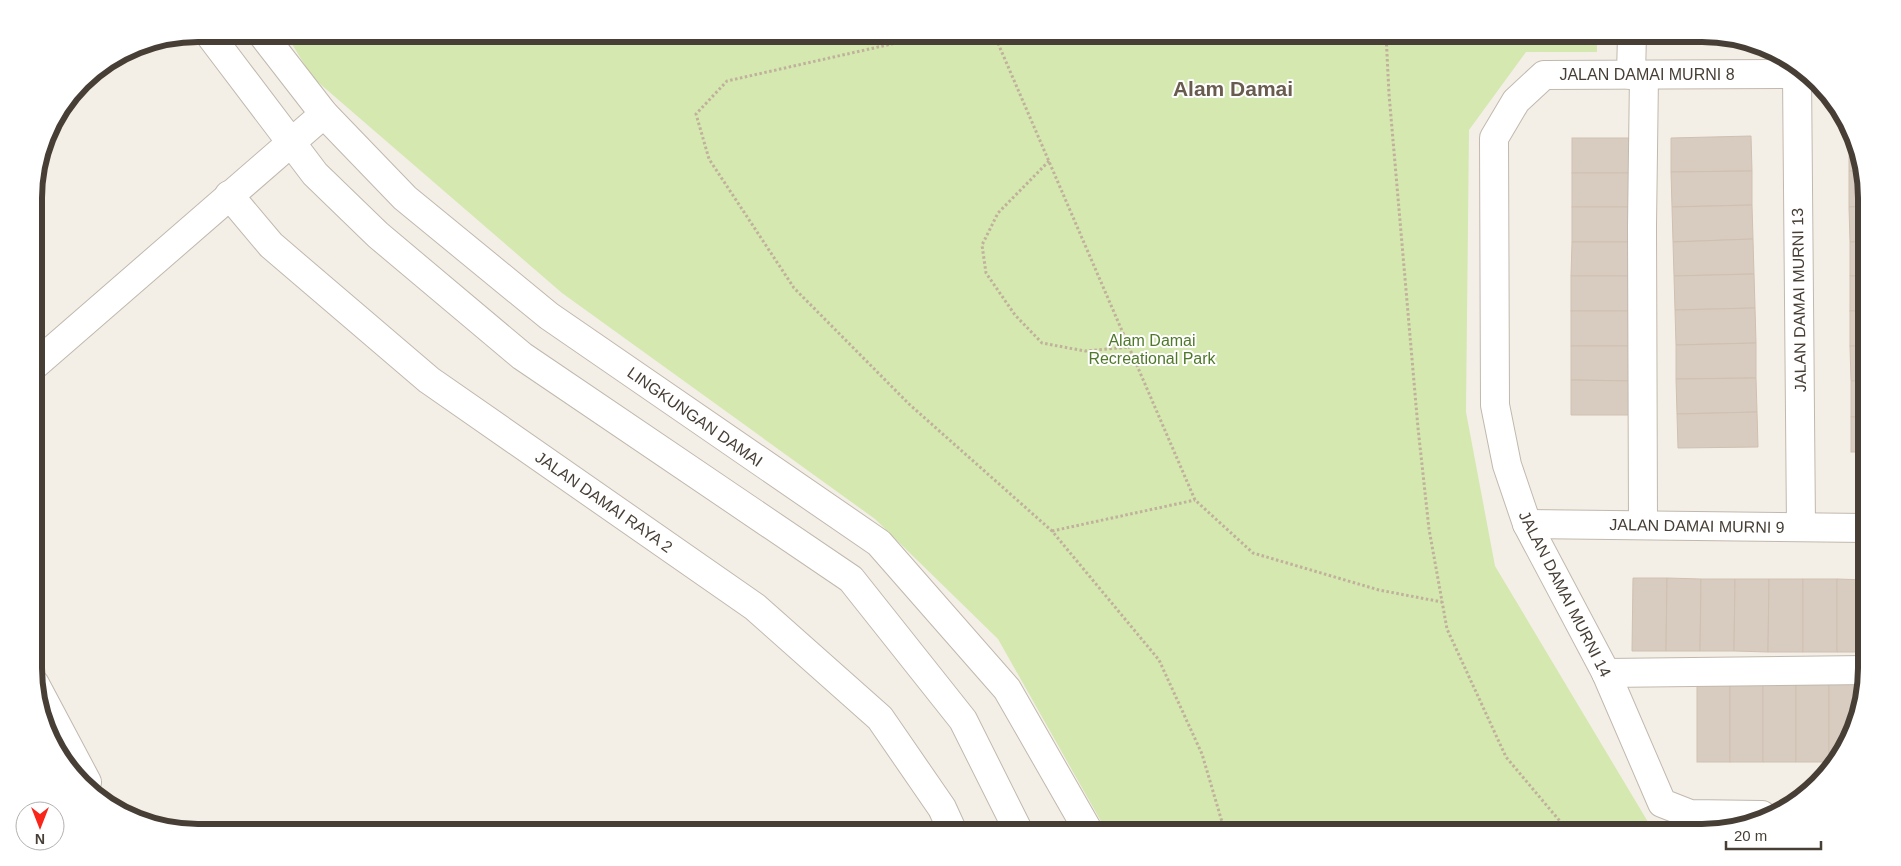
<svg xmlns="http://www.w3.org/2000/svg" width="1901" height="866" font-family="Helvetica,sans-serif">
<style>
.green{fill:#d4e8b0}
.building{fill:#d8ccc0;stroke:#d0c0b0}
.lines{fill:none;stroke-linecap:round;stroke-linejoin:round}
.minor-casing{stroke:#c2b8ad;stroke-width:30}
.path{stroke:#c1b09b;stroke-width:3;stroke-dasharray:2.5 2.5;stroke-linecap:butt}
.minor{stroke:#fff;stroke-width:28}
.labels{text-anchor:middle;dominant-baseline:central;stroke-width:4;stroke-linejoin:round;paint-order:stroke}
.street-label{font-size:16px;fill:#473f36;stroke:#fff}
.park-label{font-size:16px;fill:#4f7829;stroke:#fff}
.district-label{font-size:21px;font-weight:bold;fill:#695b4d;stroke:#fff}
.rim{fill:none;stroke:#473f36;stroke-width:6}
</style>
<rect width="100%" height="100%" fill="#f3efe7"/>
<path class="green" d="M286 34H1597V52H1526L1469 130 1466 412 1495 566 1654 832H1107L998 639 875 519 562 293 312 77Z"/>
<g class="building">
<path d="M1751 136 1752 171 1671 172V138Z"/>
<path d="M1849 136 1863 171H1849Z"/>
<rect x="1572" y="138" width="64" height="35"/>
<path d="M1752 171V205L1672 207 1671 172Z"/>
<path d="M1849 171H1863L1866 177V206L1849 207Z"/>
<rect x="1572" y="173" width="64" height="34"/>
<path d="M1752 205 1753 239 1673 242 1672 207Z"/>
<path d="M1866 206V241L1850 242 1849 207Z"/>
<rect x="1572" y="207" width="64" height="35"/>
<path d="M1753 239 1754 274 1674 276 1673 242Z"/>
<path d="M1866 241V276H1850V242Z"/>
<path d="M1572 242H1636V276H1571Z"/>
<path d="M1754 274 1755 308 1675 310 1674 276Z"/>
<rect x="1571" y="276" width="65" height="35"/>
<rect x="1850" y="276" width="16" height="35"/>
<path d="M1755 308 1756 343 1676 345 1675 310Z"/>
<rect x="1571" y="311" width="65" height="35"/>
<rect x="1850" y="311" width="16" height="35"/>
<path d="M1756 343V378L1676 379V345Z"/>
<path d="M1571 346H1636V381L1571 380Z"/>
<path d="M1850 346H1866V381H1851Z"/>
<path d="M1756 378 1757 412 1677 414 1676 379Z"/>
<path d="M1571 380 1636 381V415H1571Z"/>
<path d="M1851 381H1866L1867 417H1851Z"/>
<path d="M1757 412 1758 447 1678 448 1677 414Z"/>
<rect x="1851" y="417" width="16" height="35"/>
<path d="M1633 578H1667L1666 651H1632Z"/>
<path d="M1667 578 1701 579 1700 651H1666Z"/>
<path d="M1701 579H1735L1734 651H1700Z"/>
<path d="M1735 579H1769L1768 652 1734 651Z"/>
<path d="M1769 579H1803V652H1768Z"/>
<rect x="1803" y="579" width="34" height="73"/>
<path d="M1837 579 1867 580V652H1837Z"/>
<rect x="1697" y="681" width="33" height="81"/>
<rect x="1730" y="681" width="33" height="81"/>
<path d="M1763 681 1796 682V762H1763Z"/>
<rect x="1796" y="682" width="33" height="80"/>
<path d="M1829 682H1863L1855 731 1835 762H1829Z"/>
</g>
<g class="lines">
<g class="minor-casing">
<g id="minor">
<path d="M209 34 315 174 378 235 522 356 851 579 963 720 1019 832"/>
<path d="M262 34 324 114 405 198 549 316 879 543 1007 689 1089 832"/>
<path d="M1797 74 1801 527"/>
<path d="M1631 75 1632 34"/>
<path d="M229 195 271 245 429 380 755 607 880 718 942 808 953 832"/>
<path d="M35 365 324 114"/>
<path d="M1527 524 1867 528"/>
<path d="M1643 525 1642 226 1644 75"/>
<path d="M1606 673 1867 670"/>
<path d="M35 684 87 782"/>
<path d="M1762 815 1690 814 1662 803 1606 673 1527 524 1507 465 1495 405 1494 138 1516 101 1544 75 1802 74"/>
</g>
</g>
<g class="path">
<path d="M922 34 896 43 727 81 696 114 709 159 794 288 909 404 1052 531 1159 660 1202 754 1225 832"/>
<path d="M994 34 1195 500 1253 553 1379 590 1442 602"/>
<path d="M1386 34 1389 94 1418 428 1429 529 1447 629 1506 757 1569 832"/>
<path d="M1049 161 998 213 982 245 986 273 1015 315 1042 343 1085 351 1129 347"/>
<path d="M1052 531 1195 500"/>
</g>
<use href="#minor" class="minor"/>
</g>
<g class="labels">
<g class="street-label">
<text x="1647" y="74">JALAN DAMAI MURNI 8</text>
<text transform="translate(1799 300) rotate(-91)">JALAN DAMAI MURNI 13</text>
<text transform="translate(695 417) rotate(35)">LINGKUNGAN DAMAI</text>
<text transform="translate(604 502) rotate(35)">JALAN DAMAI RAYA 2</text>
<text transform="translate(1697 526) rotate(1)">JALAN DAMAI MURNI 9</text>
<text transform="translate(1565 594) rotate(63)">JALAN DAMAI MURNI 14</text>
</g>
<g class="park-label">
<text x="1152" y="340">Alam Damai<tspan x="1152" dy="18">Recreational Park</tspan></text>
</g>
<g class="district-label">
<text x="1233" y="88">Alam Damai</text>
</g>
</g>
<path d="M0 0H1901V866H0ZM198 42H1702A156 156 0 0 1 1858 198V668A156 156 0 0 1 1702 824H198A156 156 0 0 1 42 668V198A156 156 0 0 1 198 42Z" fill="#fff" fill-rule="evenodd"/>
<path class="rim" d="M198 42H1702A156 156 0 0 1 1858 198V668A156 156 0 0 1 1702 824H198A156 156 0 0 1 42 668V198A156 156 0 0 1 198 42Z"/>
<g transform="translate(40 826) rotate(180)"><circle r="24" fill="#ffffff" stroke="#b5b2af"/>
<path d="M0-4L9 19L0 12L-9 19Z" fill="#f92519"/>
<text y="-8" font-size="14" font-weight="bold" text-anchor="middle" fill="#473f36">N</text>
</g>
<path d="M1726 841v8h95v-8" fill="none" stroke="#473f36" stroke-width="2.5"/>
<text x="1734" y="841" font-size="15" fill="#473f36" stroke="#ffffff" stroke-width="4" paint-order="stroke">20 m</text>
</svg>
